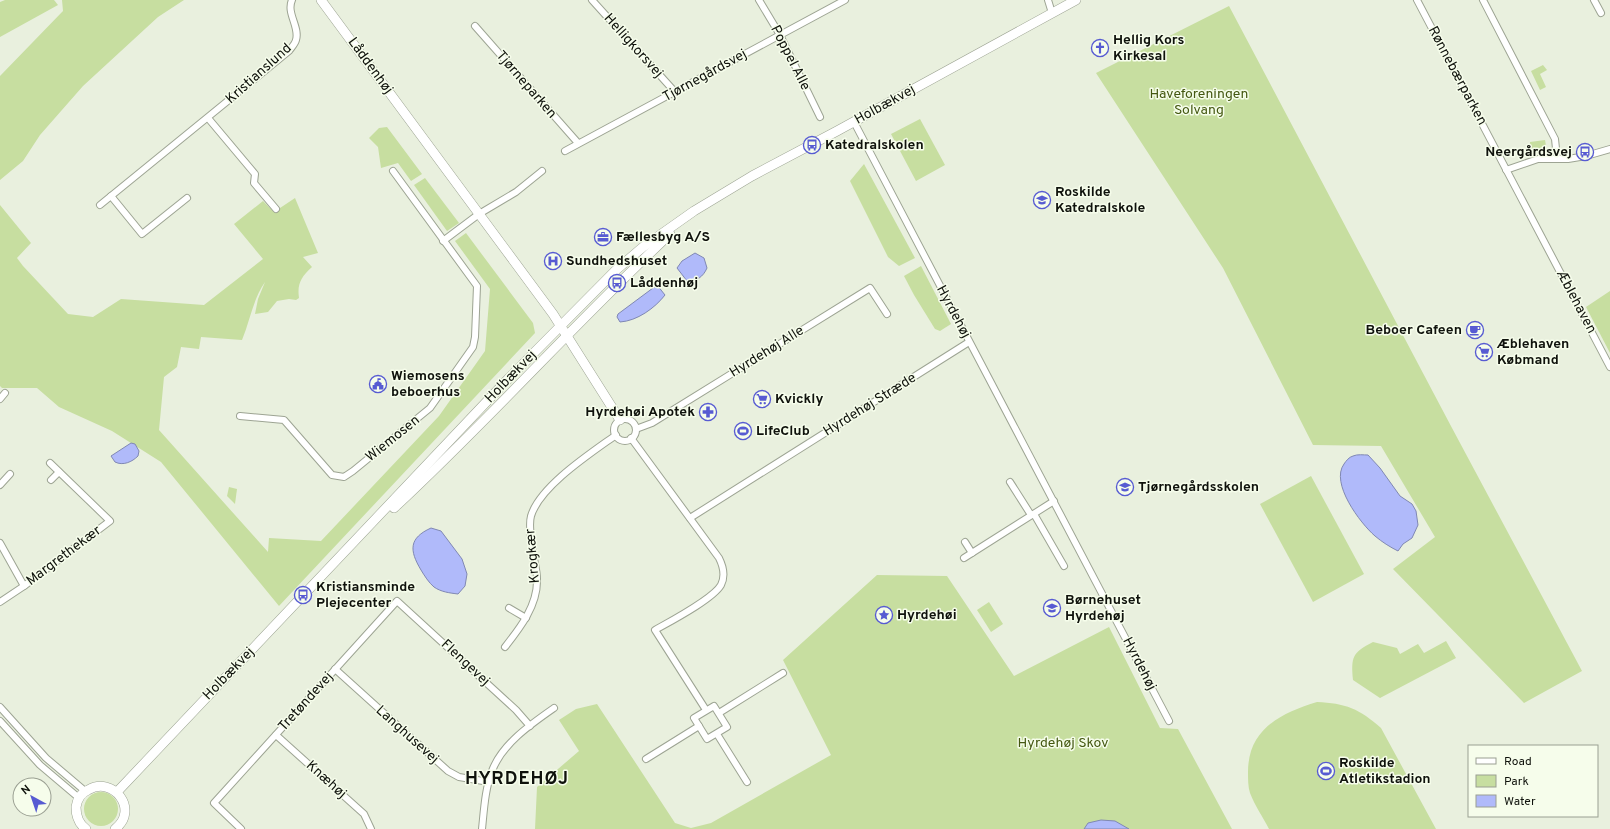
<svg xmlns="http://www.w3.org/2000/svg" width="1610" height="829" font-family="Overpass,sans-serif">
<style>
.green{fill:#c7dea0}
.water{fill:#b0bafa;stroke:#8088b3}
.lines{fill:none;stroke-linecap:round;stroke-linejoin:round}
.street-casing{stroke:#9da493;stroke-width:8}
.secondary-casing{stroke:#9da493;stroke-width:10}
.street{stroke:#fff;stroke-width:6}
.secondary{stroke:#fff;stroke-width:9}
.labels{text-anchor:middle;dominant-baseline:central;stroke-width:3;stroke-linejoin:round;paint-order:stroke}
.poi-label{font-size:14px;font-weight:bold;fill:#0f120c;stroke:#f6fdeb;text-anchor:start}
.street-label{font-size:14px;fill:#0f120c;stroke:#f6fdeb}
.park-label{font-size:14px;fill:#445811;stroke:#f6fdeb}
.district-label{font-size:18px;font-weight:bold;letter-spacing:1px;fill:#0f120c;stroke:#f6fdeb}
</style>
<rect width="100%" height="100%" fill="#e9f0de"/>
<g class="green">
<path d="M5 0H54L58 5 0 37V2Z"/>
<path d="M62 0H184L158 17 83 86 40 135 23 161 0 180V76L63 11Z"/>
<path d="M1229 6 1452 428 1582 671 1524 703 1393 569 1435 537 1381 446 1313 445 1223 268 1096 73Z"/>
<path d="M1543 65 1547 70 1540 74 1546 87 1540 90 1531 71Z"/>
<path d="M920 119 945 165 916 181 891 134Z"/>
<path d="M387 127 422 174 411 181 398 163 381 168 378 147 369 138 379 128Z"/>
<path d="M1545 140 1547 152 1531 153 1530 142Z"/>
<path d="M864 164 915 258 899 266 888 257 850 181Z"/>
<path d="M425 178 459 223 447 231 414 185Z"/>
<path d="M295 198 318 253 303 257 312 267C301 277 297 284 299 298L296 300 289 299 277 301 268 312 255 314 258 299 265 282C253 299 250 321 242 340L201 337 199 349 181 347 177 367 164 377 159 430 268 552 269 538 321 541 439 416 485 351 490 289 455 241 466 233 533 323 535 333 279 606 161 462 112 431 59 407 37 388H2L0 386V205L31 243 17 258 23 266 68 314 93 317 121 299 204 305 263 259 234 224 263 201 274 212Z"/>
<path d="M921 266 951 324 940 331 935 329 914 295 904 276Z"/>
<path d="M1610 291V353L1586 307Z"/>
<path d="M1311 476 1364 574 1313 602 1260 504Z"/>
<path d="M229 487 237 489 235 504 227 496Z"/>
<path d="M877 575 947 576 1014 676 1109 627 1160 728 1178 729 1232 829H535L537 787 579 751 559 720 576 709 597 704 675 823 691 828 711 823 831 755 783 660Z"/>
<path d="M989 602 1003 624 991 632 977 610Z"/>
<path d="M1446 641 1456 658 1380 698 1353 680C1351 657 1352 653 1373 642L1397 648 1400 654 1418 644 1424 653Z"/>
<path d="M1317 702C1345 703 1360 709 1381 728L1436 829H1269C1263 817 1255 806 1250 793 1248 787 1248 779 1248 772 1248 729 1281 713 1317 702Z"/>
<circle cx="101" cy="809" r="17"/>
</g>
<g class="water">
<path d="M695 253 704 258 707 268C703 277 697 281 687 281L677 268 682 261Z"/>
<path d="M657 285 665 295C655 308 637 321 620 322L617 317 618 314Z"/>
<path d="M131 443 135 444 139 451 138 456C132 462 123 466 115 462L111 456Z"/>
<path d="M1368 455 1380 468 1400 496 1412 504 1416 511 1418 525 1412 538 1403 544 1398 551C1390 547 1382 542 1375 536 1360 523 1330 483 1344 464 1346 461 1349 457 1353 456 1357 454 1364 455 1368 455Z"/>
<path d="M431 528 441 531 462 559 467 574 465 586 458 594C450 593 441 592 434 587 429 583 424 575 421 570 409 550 409 538 431 528Z"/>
<path d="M1101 820 1115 821 1129 829H1084L1088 823Z"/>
</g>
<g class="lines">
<g class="street-casing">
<g id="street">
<path d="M592 0 675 92"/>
<path d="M759 0 780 35 820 117"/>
<path d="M1048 0 1052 13"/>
<path d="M1417 0 1610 367"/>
<path d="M1483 0 1555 139 1557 158"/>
<path d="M1594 0 1601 13"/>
<path d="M475 26 578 143"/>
<path d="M208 118 255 174 254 183 276 209"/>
<path d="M854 122 1169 721"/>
<path d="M565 151 845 0"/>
<path d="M1506 170 1538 159H1568L1586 156 1610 149"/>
<path d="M111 196 142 234 187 198"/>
<path d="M100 205 289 51C291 48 295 44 296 40 300 27 286 13 292 0"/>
<path d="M443 241 479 214 516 192 542 171"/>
<path d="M0 399 5 393"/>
<path d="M240 416 284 420 332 475 344 477 353 471 430 408 473 347 475 337 477 286 393 171"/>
<circle cx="625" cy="430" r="11"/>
<path d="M636 429 652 423 870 288 887 314"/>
<path d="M631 438 719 558C723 566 726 575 721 585 713 599 671 621 655 630L706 710"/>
<path d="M51 480 59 472"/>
<path d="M1010 482 1031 515"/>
<path d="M0 485 10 474"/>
<path d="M1034 514 1064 566"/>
<path d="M690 518 969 342"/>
<path d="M965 542 972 553"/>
<path d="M0 543 24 586"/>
<path d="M964 558 1054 501"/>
<path d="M0 602 24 586 110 521 50 463"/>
<path d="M509 608 526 618"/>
<path d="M505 647C520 628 538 605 537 579 537 570 534 561 533 552 532 541 528 527 531 516 540 486 591 453 616 435"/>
<path d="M335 669 448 771 459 777 489 782"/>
<path d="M714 706 727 727 707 739 694 718Z"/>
<path d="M0 707 46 758 85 791"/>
<path d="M719 713 783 673"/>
<path d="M0 721 40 765 79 798"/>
<path d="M717 734 747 782"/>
<path d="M276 735 364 814 371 829"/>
<path d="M646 759 699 726"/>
<path d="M241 829 214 803 397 601 516 710 530 726"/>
<path d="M482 829C484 810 485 789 492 771 502 744 531 724 554 708"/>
</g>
</g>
<g class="secondary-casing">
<g id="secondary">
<path d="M321 0 553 314 620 420"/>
<path d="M394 508C489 420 575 323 670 234"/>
<path d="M117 792 508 379 616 270 643 247 694 211 752 176 837 131 1076 0"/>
<path d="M86 829C79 824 76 816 76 807 77 800 81 793 88 790 113 775 140 810 115 829"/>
</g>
</g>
<use href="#street" class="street"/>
<use href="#secondary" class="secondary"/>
</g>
<defs>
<g id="church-ring" transform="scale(0.9)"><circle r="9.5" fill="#f6fdeb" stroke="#575bd2" stroke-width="1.5"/><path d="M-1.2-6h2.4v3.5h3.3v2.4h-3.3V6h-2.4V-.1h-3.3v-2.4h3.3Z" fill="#575bd2"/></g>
<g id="bus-ring" transform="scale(0.9)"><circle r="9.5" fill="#f6fdeb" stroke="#575bd2" stroke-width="1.5"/><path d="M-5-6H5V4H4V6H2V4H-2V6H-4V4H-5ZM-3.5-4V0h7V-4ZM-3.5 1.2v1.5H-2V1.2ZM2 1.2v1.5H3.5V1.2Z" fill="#575bd2"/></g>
<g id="university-ring" transform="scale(0.9)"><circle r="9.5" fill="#f6fdeb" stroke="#575bd2" stroke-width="1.5"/><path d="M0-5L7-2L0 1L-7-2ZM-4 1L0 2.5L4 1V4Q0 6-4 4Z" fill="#575bd2"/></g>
<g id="office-ring" transform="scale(0.9)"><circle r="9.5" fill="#f6fdeb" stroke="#575bd2" stroke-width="1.5"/><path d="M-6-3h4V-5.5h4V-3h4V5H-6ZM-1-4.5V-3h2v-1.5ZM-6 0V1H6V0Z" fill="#575bd2"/></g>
<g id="hospital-ring" transform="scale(0.9)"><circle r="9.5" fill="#f6fdeb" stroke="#575bd2" stroke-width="1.5"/><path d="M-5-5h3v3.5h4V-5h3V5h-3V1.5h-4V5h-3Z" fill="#575bd2"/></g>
<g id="cafe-ring" transform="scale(0.9)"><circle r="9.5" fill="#f6fdeb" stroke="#575bd2" stroke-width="1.5"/><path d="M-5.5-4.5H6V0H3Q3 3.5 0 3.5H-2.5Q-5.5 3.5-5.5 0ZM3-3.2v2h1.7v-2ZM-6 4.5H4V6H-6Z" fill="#575bd2"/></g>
<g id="supermarket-ring" transform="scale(0.9)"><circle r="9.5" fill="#f6fdeb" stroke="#575bd2" stroke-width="1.5"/><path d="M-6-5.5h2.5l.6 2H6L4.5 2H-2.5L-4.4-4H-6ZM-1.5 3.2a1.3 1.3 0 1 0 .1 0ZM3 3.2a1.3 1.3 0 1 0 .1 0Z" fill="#575bd2"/></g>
<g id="civic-ring" transform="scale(0.9)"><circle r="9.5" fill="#f6fdeb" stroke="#575bd2" stroke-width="1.5"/><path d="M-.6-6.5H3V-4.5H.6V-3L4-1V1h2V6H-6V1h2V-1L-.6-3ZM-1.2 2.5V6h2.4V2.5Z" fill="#575bd2"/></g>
<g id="pharmacy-ring" transform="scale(0.9)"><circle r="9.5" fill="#f6fdeb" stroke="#575bd2" stroke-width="1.5"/><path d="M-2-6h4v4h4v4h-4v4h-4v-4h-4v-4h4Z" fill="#575bd2"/></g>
<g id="stadium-ring" transform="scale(0.9)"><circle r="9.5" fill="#f6fdeb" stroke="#575bd2" stroke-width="1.5"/><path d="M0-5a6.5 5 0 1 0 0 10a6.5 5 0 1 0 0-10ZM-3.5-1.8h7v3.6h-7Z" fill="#575bd2"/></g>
<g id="school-ring" transform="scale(0.9)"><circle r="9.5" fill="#f6fdeb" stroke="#575bd2" stroke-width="1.5"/><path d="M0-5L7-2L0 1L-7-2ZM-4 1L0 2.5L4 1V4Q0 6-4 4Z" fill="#575bd2"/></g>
<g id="sight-ring" transform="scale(0.9)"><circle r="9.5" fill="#f6fdeb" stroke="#575bd2" stroke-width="1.5"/><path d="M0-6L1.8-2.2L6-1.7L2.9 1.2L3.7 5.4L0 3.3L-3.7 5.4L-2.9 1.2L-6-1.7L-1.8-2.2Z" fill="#575bd2"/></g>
</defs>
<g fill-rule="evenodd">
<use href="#church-ring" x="1100" y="48"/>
<use href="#bus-ring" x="812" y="145"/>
<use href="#bus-ring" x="1585" y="152"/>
<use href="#university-ring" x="1042" y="200"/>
<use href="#office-ring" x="603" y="237"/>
<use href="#hospital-ring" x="553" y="261"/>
<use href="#bus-ring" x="617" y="283"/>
<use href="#cafe-ring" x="1475" y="330"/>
<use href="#supermarket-ring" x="1484" y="352"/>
<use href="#civic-ring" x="378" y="384"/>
<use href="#supermarket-ring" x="762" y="399"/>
<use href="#pharmacy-ring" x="708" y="412"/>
<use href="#stadium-ring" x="743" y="431"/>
<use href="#school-ring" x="1125" y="487"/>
<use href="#bus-ring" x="303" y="595"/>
<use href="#school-ring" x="1052" y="608"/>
<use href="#sight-ring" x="884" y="615"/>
<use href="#stadium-ring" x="1326" y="771"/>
</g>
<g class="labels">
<g class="poi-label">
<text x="1113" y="40">Hellig Kors<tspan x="1113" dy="16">Kirkesal</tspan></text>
<text x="825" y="145">Katedralskolen</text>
<text x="1572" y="152" text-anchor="end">Neergårdsvej</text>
<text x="1055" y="192">Roskilde<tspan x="1055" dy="16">Katedralskole</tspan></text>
<text x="616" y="237">Fællesbyg A/S</text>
<text x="566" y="261">Sundhedshuset</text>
<text x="630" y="283">Låddenhøj</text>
<text x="1462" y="330" text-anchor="end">Beboer Cafeen</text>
<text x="1497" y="344">Æblehaven<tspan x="1497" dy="16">Købmand</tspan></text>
<text x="391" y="376">Wiemosens<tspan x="391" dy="16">beboerhus</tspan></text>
<text x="775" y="399">Kvickly</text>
<text x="695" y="412" text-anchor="end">Hyrdehøi Apotek</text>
<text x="756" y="431">LifeClub</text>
<text x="1138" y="487">Tjørnegårdsskolen</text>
<text x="316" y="587">Kristiansminde<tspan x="316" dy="16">Plejecenter</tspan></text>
<text x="1065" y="600">Børnehuset<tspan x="1065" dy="16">Hyrdehøj</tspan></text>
<text x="897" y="615">Hyrdehøi</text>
<text x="1339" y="763">Roskilde<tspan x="1339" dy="16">Atletikstadion</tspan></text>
</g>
<g class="street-label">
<text transform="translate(633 46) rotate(48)">Helligkorsvej</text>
<text transform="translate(790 58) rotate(63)">Poppel Alle</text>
<text transform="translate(370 66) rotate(54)">Låddenhøj</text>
<text transform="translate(259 74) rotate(-42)">Kristianslund</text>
<text transform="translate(705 76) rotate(-29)">Tjørnegårdsvej</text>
<text transform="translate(1457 76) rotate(62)">Rønnebærparken</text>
<text transform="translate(526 85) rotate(49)">Tjørneparken</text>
<text transform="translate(885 105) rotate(-29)">Holbækvej</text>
<text transform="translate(1576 302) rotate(62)">Æblehaven</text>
<text transform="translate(953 312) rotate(62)">Hyrdehøj</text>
<text transform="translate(767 352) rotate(-32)">Hyrdehøj Alle</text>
<text transform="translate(511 377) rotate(-46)">Holbækvej</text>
<text transform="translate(870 405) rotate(-32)">Hyrdehøj Stræde</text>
<text transform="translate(393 439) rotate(-39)">Wiemosen</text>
<text transform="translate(64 556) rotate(-37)">Margrethekær</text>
<text transform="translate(533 556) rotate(-95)">Krogkær</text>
<text transform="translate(465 663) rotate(43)">Flengevej</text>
<text transform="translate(1139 664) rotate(63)">Hyrdehøj</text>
<text transform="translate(229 674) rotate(-46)">Holbækvej</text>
<text transform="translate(306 702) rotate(-48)">Tretøndevej</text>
<text transform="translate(407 735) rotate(42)">Langhusevej</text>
<text transform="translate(326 780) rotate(42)">Knæhøj</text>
</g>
<g class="park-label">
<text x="1199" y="94">Haveforeningen<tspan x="1199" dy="16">Solvang</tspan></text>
<text x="1063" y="743">Hyrdehøj Skov</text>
</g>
<g class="district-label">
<text x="517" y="779">HYRDEHØJ</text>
</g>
</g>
<rect x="1468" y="745" width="130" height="72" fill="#f6fdeb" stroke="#9a9f92"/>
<rect x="1476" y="758" width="20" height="6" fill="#ffffff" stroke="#9a9f92"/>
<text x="1504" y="765" font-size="12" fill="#0f120c">Road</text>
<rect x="1476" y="775" width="20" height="12" fill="#c7dea0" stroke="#9a9f92"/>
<text x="1504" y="785" font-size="12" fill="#0f120c">Park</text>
<rect x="1476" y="795" width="20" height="12" fill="#b0bafa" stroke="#9a9f92"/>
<text x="1504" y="805" font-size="12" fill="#0f120c">Water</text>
<g transform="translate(32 797) rotate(320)"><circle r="19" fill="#f6fdeb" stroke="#9a9f92"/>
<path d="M0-3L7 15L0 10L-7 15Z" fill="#575bd2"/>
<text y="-6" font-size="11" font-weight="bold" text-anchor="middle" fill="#0f120c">N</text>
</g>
</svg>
